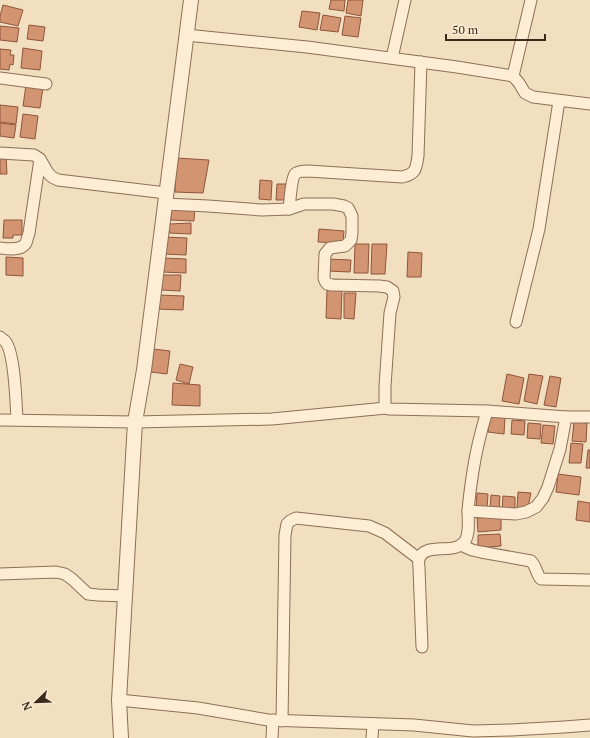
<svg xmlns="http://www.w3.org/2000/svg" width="590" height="738" font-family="'PT Serif',serif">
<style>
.building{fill:#d39472;stroke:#8e553a}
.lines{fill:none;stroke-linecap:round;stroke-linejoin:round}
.minor-casing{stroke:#8d6f56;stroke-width:13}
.tertiary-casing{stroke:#8d6f56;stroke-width:16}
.minor{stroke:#fcedd4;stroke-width:11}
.tertiary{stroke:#fcedd4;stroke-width:14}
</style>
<rect width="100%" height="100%" fill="#f2dfc0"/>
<g class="building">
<path d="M331 0H345L344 11 329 9Z"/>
<path d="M348 0H363L361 16 346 13Z"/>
<path d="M3 5 23 10 18 26 0 22V16Z"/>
<path d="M302 11 320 13 317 30 299 27Z"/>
<path d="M323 15 341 18 338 32 320 30Z"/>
<path d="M345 16 361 18 358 37 342 35Z"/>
<path d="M29 25 45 27 43 41 27 39Z"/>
<path d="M0 26 19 28 17 42 0 40Z"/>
<path d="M23 48 42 51 40 70 21 68Z"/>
<path d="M0 49 11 50 10 55H14L13 65 10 64 9 70 0 69Z"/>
<path d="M26 85 43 87 40 108 23 106Z"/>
<path d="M0 105 18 107 16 124 0 122Z"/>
<path d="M23 114 38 116 35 139 20 137Z"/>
<path d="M0 123 16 125 14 138 0 136Z"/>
<path d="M0 157H6L7 174H0Z"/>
<path d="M176 158 209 160 203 193 175 192Z"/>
<path d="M260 180 272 181 271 200 259 199Z"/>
<path d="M277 184H289L288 200H276Z"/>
<path d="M171 206 195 207 194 221 171 220Z"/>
<path d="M4 220H22V235H13V238H3Z"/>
<path d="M191 223V234L169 233V224Z"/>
<path d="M319 229 344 231 343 243 318 242Z"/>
<path d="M164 237 187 238 186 255 164 254Z"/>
<path d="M355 244H369L368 273H354Z"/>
<path d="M372 244H387L385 274H371Z"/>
<path d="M408 252 422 253 421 277H407Z"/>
<path d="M6 257 23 258V276L6 275Z"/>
<path d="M163 258 186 259V273L162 272Z"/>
<path d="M328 259 351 260 350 272 327 271Z"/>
<path d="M162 275H181L180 291 161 290Z"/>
<path d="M327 290H342L341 319 326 318Z"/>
<path d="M344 293H356L354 319 344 318Z"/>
<path d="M157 295 184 296 183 310 157 309Z"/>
<path d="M153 349 170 351 167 374 151 372Z"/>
<path d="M180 364 193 367 189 384 176 380Z"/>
<path d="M507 374 524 378 519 404 502 401Z"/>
<path d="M529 374 543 376 537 404 524 401Z"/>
<path d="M550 376 561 378 556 407 544 405Z"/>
<path d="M173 383 200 385V406L172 405Z"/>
<path d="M489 415 505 417 504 434 488 432Z"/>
<path d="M512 420 525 421 524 435 511 434Z"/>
<path d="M574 422 587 423 586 442 572 441Z"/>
<path d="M528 423 541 424 540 439 527 438Z"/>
<path d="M543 425 555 426 553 444 541 443Z"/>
<path d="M571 443 583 444 581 463H569Z"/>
<path d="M588 450H590V468H586Z"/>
<path d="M558 474 581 477 579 495 556 492Z"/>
<path d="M518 492 531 493 528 507 517 508Z"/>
<path d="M477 493 488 494 487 509 476 508Z"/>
<path d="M491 495 500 496 499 510H490Z"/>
<path d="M503 496 515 497V511L502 510Z"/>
<path d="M578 501 590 503V522L576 520Z"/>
<path d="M501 516V530L478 532 477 518Z"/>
<path d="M500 534 501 546 478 548V535Z"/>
</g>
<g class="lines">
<g class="minor-casing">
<g id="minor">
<path d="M186 35 307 47 457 67 513 76 519 83 525 93 533 97 590 104"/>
<path d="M392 58 405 0"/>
<path d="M513 76 531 0"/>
<path d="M0 78 46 84"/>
<path d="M0 153 34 155 40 159 48 173 52 177 58 180 166 193"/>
<path d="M165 204 208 206 262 210 289 209 304 204H333L344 206 348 208 352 216V233L351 240 345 246 330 248 325 254 324 278 325 281 327 284 332 285 379 286 387 287 393 291 394 297 390 313 385 386V404L386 408 389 409 487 411 566 417H590"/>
<path d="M289 209C290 202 291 179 295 174 298 171 304 171 308 171L402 177C416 174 416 169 418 156L421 62"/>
<path d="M0 248C8 249 21 251 26 243 27 240 28 236 29 233L40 159"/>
<path d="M516 322 539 229 559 101"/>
<path d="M0 337C2 339 4 340 5 341 15 352 16 404 17 420"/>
<path d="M0 420 135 422 272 419 386 408"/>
<path d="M468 511 516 514 526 512 536 507 543 498 548 487 560 449 566 417"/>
<path d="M461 545 472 550 481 552 531 561C537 567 536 574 541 579L590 580"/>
<path d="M0 574 56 572 65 574 72 579 88 594 98 595 125 596"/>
<path d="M422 647 419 568C419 565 418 562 419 559 425 541 455 556 465 541 470 533 468 520 468 511 469 497 471 484 473 471 476 451 481 431 487 411"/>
<path d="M119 700 198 708 268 720 414 725 473 731 511 730 564 727 590 725"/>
<path d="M282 721 285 535 287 524 290 521 296 518 369 526 385 533 419 559"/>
<path d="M272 738 273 720"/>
<path d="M372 738 373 724"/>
</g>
</g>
<g class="tertiary-casing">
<path id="tertiary" d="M121 738 119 700 135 422 144 370 191 0"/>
</g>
<use href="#minor" class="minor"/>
<use href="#tertiary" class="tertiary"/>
</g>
<g transform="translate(36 702) rotate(247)" stroke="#f8ead0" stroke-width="3" paint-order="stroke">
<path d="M0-3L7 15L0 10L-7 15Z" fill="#3b291c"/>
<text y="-6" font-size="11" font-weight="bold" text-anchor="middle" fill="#3b291c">N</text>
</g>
<path d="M446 34v6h99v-6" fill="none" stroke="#3b291c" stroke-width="2"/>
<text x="452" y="34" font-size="12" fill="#3b291c" stroke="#f8ead0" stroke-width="3" paint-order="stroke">50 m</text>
</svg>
